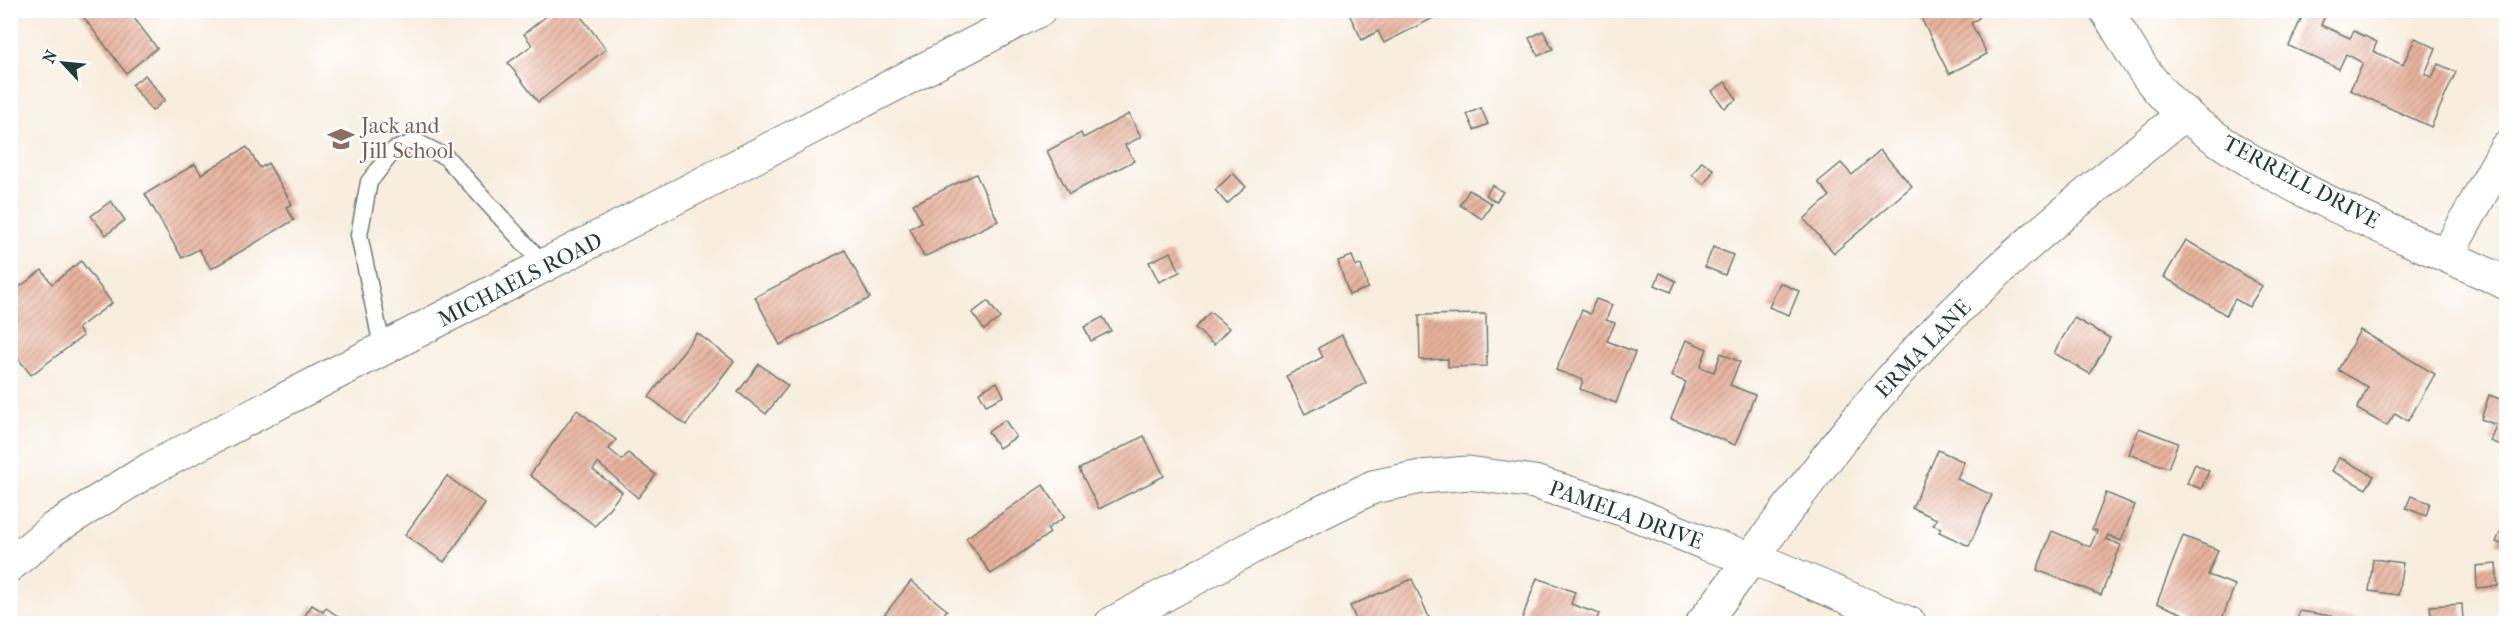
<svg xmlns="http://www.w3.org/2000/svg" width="2517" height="634" font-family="'IM FELL French Canon',serif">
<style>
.building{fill:url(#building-hatch)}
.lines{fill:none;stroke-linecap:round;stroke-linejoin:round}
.service-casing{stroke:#6b7b70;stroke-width:19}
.minor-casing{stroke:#6b7b70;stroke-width:35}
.tertiary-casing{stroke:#6b7b70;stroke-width:35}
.service{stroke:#fff;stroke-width:16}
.minor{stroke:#fff;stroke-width:33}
.tertiary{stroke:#fff;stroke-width:33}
.labels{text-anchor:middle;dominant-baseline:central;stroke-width:4.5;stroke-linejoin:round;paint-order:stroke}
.education-label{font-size:22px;fill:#785e54;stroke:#fff;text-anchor:start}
.street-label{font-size:22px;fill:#1f3d34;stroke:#fff}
</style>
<defs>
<pattern id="building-hatch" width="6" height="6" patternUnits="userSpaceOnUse" patternTransform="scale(1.5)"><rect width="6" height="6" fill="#e8b29d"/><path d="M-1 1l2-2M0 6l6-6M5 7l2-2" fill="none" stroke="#bb9281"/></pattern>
</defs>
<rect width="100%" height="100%" fill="#fff"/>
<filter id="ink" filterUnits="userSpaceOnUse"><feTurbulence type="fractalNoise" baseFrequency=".0167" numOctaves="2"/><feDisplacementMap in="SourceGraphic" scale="12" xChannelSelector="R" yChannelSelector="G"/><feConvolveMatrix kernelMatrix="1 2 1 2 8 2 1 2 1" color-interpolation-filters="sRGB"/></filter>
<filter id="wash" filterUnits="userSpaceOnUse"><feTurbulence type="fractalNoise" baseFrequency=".008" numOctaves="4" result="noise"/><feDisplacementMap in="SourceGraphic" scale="24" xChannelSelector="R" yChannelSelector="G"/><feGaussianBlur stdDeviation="1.35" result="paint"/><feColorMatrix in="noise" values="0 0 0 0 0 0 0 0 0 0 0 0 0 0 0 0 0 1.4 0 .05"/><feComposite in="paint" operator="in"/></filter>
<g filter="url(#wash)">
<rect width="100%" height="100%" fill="#f8edde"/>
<g id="blocks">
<g class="building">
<path d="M78 10H128L157 48 126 73Z"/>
<path d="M554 10H576L606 49 538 102 508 63 532 45 524 34Z"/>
<path d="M1347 10H1449L1384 43 1378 31 1362 40Z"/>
<path d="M1917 10H1976L1979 18 1971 23 1987 54 1949 74Z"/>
<path d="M2305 10H2328L2321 25 2350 38 2354 31 2377 42 2373 51 2403 65 2415 38 2436 48 2425 74 2432 78 2438 64 2456 72 2431 127 2350 90 2363 63 2346 54 2339 69 2289 46Z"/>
<path d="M1543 31 1553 49 1538 56 1529 38Z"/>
<path d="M145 75 165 100 152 111 132 85Z"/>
<path d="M1725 82 1737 99 1724 108 1712 91Z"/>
<path d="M1481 108 1488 124 1474 130 1467 114Z"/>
<path d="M1129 114 1141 137 1125 145 1134 161 1069 194 1047 151 1081 133 1083 138Z"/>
<path d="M247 147 260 168 268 163 292 204 286 207 294 220 211 269 199 249 182 258 145 194 195 164 201 174Z"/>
<path d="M1880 150 1912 186 1834 253 1804 219 1830 196 1818 182 1841 163 1852 175Z"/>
<path d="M1702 161 1714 170 1704 184 1692 175Z"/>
<path d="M1233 173 1246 187 1227 204 1215 190Z"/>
<path d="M976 174 998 221 924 257 910 228 922 222 913 204Z"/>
<path d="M1492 185 1503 192 1496 202 1486 195Z"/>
<path d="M1469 190 1492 204 1482 219 1460 205Z"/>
<path d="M111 201 125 220 106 235 91 216Z"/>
<path d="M2186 240 2262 286 2249 307 2235 299 2226 315 2164 277Z"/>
<path d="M1713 247 1733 255 1725 275 1705 267Z"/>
<path d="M845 250 870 298 780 345 755 297Z"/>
<path d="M1171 252 1180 272 1159 282 1149 262Z"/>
<path d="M1352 256 1356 266 1361 265 1368 288 1349 295 1338 261Z"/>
<path d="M81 261 112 303 78 328 83 336 31 375 10 348V294L42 270 52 284Z"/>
<path d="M1660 273 1676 281 1671 292 1655 285Z"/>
<path d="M1780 283 1799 291 1789 315 1769 307Z"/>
<path d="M1596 299 1612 305 1606 320 1615 323 1607 341 1635 352 1616 403 1580 389 1583 380 1556 370 1582 310 1590 314Z"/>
<path d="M988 301 1000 318 984 330 972 313Z"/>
<path d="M1210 312 1229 328 1214 345 1195 328Z"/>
<path d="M1486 314 1487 366 1448 367V359L1420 360 1419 315Z"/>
<path d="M1103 317 1111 331 1091 341 1084 327Z"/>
<path d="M2074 318 2110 338 2090 374 2054 353Z"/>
<path d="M2360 330 2435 374 2408 421 2395 413 2387 426 2357 409 2368 387 2338 370Z"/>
<path d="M697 333 734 361 686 425 649 397Z"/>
<path d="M1342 335 1366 383 1305 414 1286 376 1323 357 1318 348Z"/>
<path d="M1686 340 1707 349 1700 367 1714 372 1721 353 1740 362 1730 385 1755 395 1735 445 1671 419 1686 382 1671 376Z"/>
<path d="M759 364 788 386 766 414 738 392Z"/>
<path d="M997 382 1004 396 986 405 979 392Z"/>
<path d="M2489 395 2506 401V447L2490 441 2496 425 2481 419Z"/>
<path d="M577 410 616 440 609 449 622 460 628 453 656 475 638 498 598 463 593 470 622 492 595 526 530 475Z"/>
<path d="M1005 420 1016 437 999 448 988 432Z"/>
<path d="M2139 428 2178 443 2168 468 2129 454Z"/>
<path d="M1144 436 1164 476 1099 509 1079 469Z"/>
<path d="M1938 450 1964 462 1957 479 1992 495 1969 546 1939 532 1941 528 1933 525 1937 519 1912 508Z"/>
<path d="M2339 457 2374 476 2366 489 2332 471Z"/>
<path d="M2195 464 2209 471 2201 489 2187 483Z"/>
<path d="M447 476 485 504 444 562 405 535Z"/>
<path d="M1043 485 1065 517 1047 529 1050 533 991 574 966 538Z"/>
<path d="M2106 493 2135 505 2121 541 2108 535 2106 539 2121 545 2101 595 2037 570 2052 531 2090 547 2097 531 2092 529Z"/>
<path d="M2411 496 2430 503 2426 516 2406 508Z"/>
<path d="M2502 528 2506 530V546L2496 542Z"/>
<path d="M2183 536 2218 550 2208 575 2235 585 2220 624H2182L2179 622 2183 614 2157 603Z"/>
<path d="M2373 559 2403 563 2398 595 2369 591Z"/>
<path d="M2496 564 2498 586 2477 588 2476 566Z"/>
<path d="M1537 578 1575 592 1571 604 1599 614 1596 621 1602 624H1520Z"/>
<path d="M1412 579 1429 617 1415 624H1358L1350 606Z"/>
<path d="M911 581 947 610 936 624H877Z"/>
<path d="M2462 604 2463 621 2502 618 2503 624H2432L2430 606Z"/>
<path d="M312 605 323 612 326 608 345 621 347 618 356 624H299Z"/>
<path d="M2299 611 2369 622V624H2297Z"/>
<path d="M659 615 670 624H652Z"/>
</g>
</g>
</g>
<g filter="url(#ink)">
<use href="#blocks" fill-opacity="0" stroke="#6b7b70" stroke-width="1.5"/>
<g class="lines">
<g class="service-casing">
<path id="service" d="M383 351 359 235 369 182 394 150 416 142 446 157 546 267"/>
</g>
<g class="minor-casing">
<g id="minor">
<path d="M2106 10C2127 43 2146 81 2175 106 2264 185 2399 232 2506 283"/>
<path d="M2447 255 2506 148"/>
<path d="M1111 624 1269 538 1373 487 1421 477 1468 473 1534 482 1625 510 1707 544 1773 566 1910 624"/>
<path d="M1702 624C1777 526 1846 424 1932 335 2010 254 2098 185 2185 113"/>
</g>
</g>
<g class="tertiary-casing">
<path id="tertiary" d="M10 565 53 529 152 468 1039 10"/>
</g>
<use href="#service" class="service"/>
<use href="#minor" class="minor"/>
<use href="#tertiary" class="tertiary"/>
</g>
</g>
<defs>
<g id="school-bare" transform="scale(2.07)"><path d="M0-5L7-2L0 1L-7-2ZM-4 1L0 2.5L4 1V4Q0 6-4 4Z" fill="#8d6e63" stroke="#fff" stroke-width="2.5" paint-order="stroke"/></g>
</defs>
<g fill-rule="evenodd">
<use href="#school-bare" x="341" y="139"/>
</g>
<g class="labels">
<g class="education-label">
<text x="361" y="126">Jack and<tspan x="361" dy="25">Jill School</tspan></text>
</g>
<g class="street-label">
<text transform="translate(2301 182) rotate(28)">TERRELL DRIVE</text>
<text transform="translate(520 280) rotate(-27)">MICHAELS ROAD</text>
<text transform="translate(1923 349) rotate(-46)">ERMA LANE</text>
<text transform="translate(1626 515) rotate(20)">PAMELA DRIVE</text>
</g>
</g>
<rect width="2517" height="634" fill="none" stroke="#fff" stroke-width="36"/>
<g transform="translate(63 63) rotate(296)" stroke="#ffffff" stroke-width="4.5" paint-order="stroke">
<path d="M0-4.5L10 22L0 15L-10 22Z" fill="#1f3d34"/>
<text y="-9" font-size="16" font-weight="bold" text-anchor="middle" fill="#1f3d34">N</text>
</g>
</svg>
